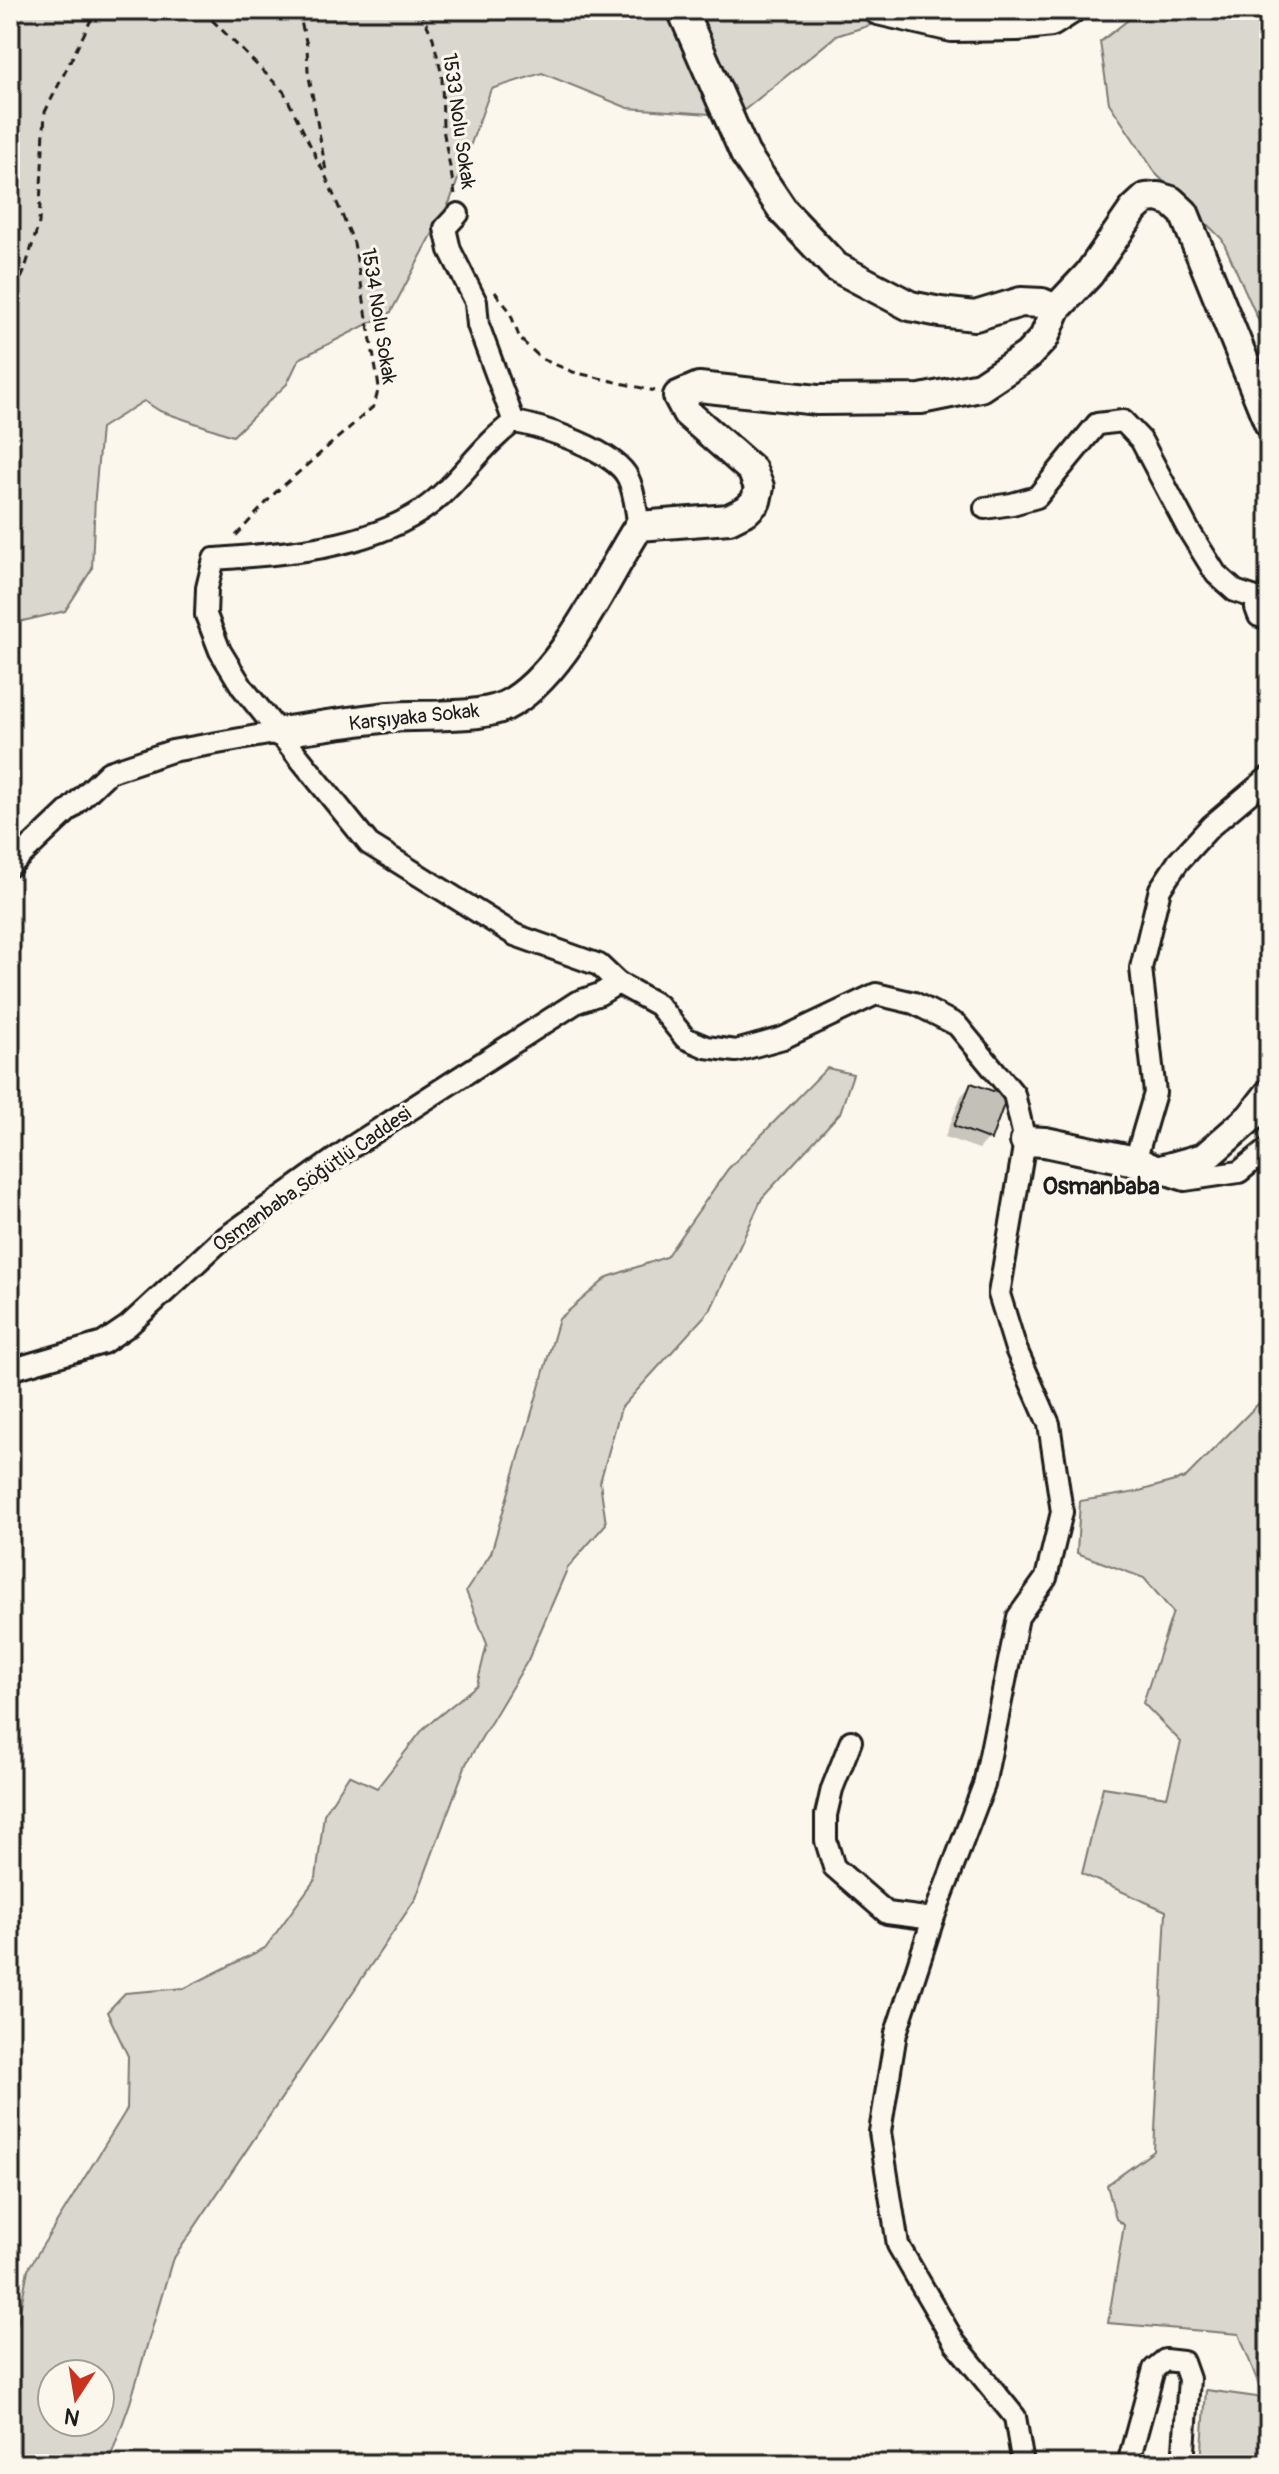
<svg xmlns="http://www.w3.org/2000/svg" width="1279" height="2474" font-family="Pangolin,sans-serif">
<style>
.green{fill:#dad7ce;stroke:#7b7a75;stroke-width:2;fill-rule:evenodd}
.shadow{fill:#0003}
.building{fill:#c3c0b8;stroke:#1c1c1c;stroke-width:2}
.lines{fill:none;stroke-linecap:round;stroke-linejoin:round}
.street-casing{stroke:#1c1c1c;stroke-width:26}
.secondary-casing{stroke:#1c1c1c;stroke-width:34}
.path{stroke:#1c1c1c;stroke-width:3;stroke-dasharray:8 6;stroke-linecap:butt}
.street{stroke:#fbf7ec;stroke-width:20}
.secondary{stroke:#fbf7ec;stroke-width:28}
.labels{text-anchor:middle;dominant-baseline:central;stroke-width:6;stroke-linejoin:round;paint-order:stroke}
.street-label{font-size:20px;fill:#1c1c1c;stroke:#fbf7ec}
.quarter-label{font-size:24px;font-weight:bold;fill:#1c1c1c;stroke:#fbf7ec}
</style>
<rect width="100%" height="100%" fill="#fbf7ec"/>
<filter id="ink" filterUnits="userSpaceOnUse"><feTurbulence type="fractalNoise" baseFrequency=".0125" numOctaves="2"/><feDisplacementMap in="SourceGraphic" scale="16" xChannelSelector="R" yChannelSelector="G"/><feConvolveMatrix kernelMatrix="1 2 1 2 8 2 1 2 1" color-interpolation-filters="sRGB"/></filter>
<g filter="url(#ink)">
<g class="green">
<path d="M10 10H918L836 36 737 116 628 108 542 73 491 89 450 201 391 312 299 359 287 384 233 436 160 411 144 401 101 428 95 496 92 569 65 611 10 624Z"/>
<path d="M1141 10H1269V338L1262 328 1222 239 1157 175 1109 103 1100 42Z"/>
<path d="M827 1068 853 1074 840 1113 762 1198 711 1309 621 1408 600 1482 606 1524 568 1567 528 1660 466 1764 416 1898 172 2261 130 2403 108 2464H10V2337L18 2322 28 2269 127 2109 128 2056 107 2012 125 1993 185 1988 265 1948 316 1878 324 1814 349 1775 377 1788 424 1728 477 1685 487 1644 466 1591 491 1553 559 1319 608 1277 666 1257 728 1169ZM100 2374V2422H52V2374Z"/>
<path d="M1269 1393V2464H1201L1206 2390 1264 2398 1239 2334 1108 2323 1124 2225 1116 2219 1107 2185 1154 2151 1166 1911 1082 1874 1103 1787 1167 1797 1181 1742 1143 1703 1173 1612 1144 1578 1077 1553 1080 1501 1136 1492 1185 1478Z"/>
</g>
<path class="shadow" d="M971 1085 989 1138 979 1149 945 1137 961 1096Z"/>
<path class="building" d="M971 1083 1007 1096 991 1140 954 1126Z"/>
<g class="lines">
<g class="street-casing">
<g id="street">
<path d="M458 214 445 228 450 250 476 302 478 325 514 422"/>
<path d="M985 508 1012 504 1037 497 1097 424 1123 421 1141 440 1188 529 1216 574 1235 591 1259 599"/>
<path d="M639 526C636 511 635 492 628 478 616 451 542 426 514 422 479 447 457 487 421 511 362 549 282 554 214 559L207 588 206 615 220 651 242 687 369 844 515 935 599 965 618 983 658 1005 685 1038 706 1047 736 1051 783 1038 876 994 914 1003 957 1025 1014 1094 1025 1141 999 1294 1016 1349 1049 1424 1062 1512 1046 1578 1018 1617 984 1785 933 1919 896 2033 880 2132 898 2245 955 2343 1015 2417 1023 2464"/>
<path d="M1269 596 1259 599 1256 608 1259 616 1269 619"/>
<path d="M10 866 109 772 172 751 280 732"/>
<path d="M1135 1161 1155 1093 1141 968 1160 889 1178 862 1211 826 1269 777"/>
<path d="M1157 1171 1185 1180 1239 1172 1269 1148"/>
<path d="M10 1370 103 1343 128 1326 219 1242 350 1148 577 1002 600 994 618 983"/>
<path d="M851 1741 832 1789 826 1815V1841L834 1867 887 1913 933 1919"/>
<path d="M1128 2464 1154 2369 1165 2360 1183 2362 1189 2379 1183 2464"/>
</g>
</g>
<g class="secondary-casing">
<g id="secondary">
<path d="M682 10 745 154 784 212 836 267 910 306 940 312 975 316 1021 302 1042 303 1056 309"/>
<path d="M878 10 952 27 1017 26 1051 22 1070 10"/>
<path d="M280 732C316 727 352 721 389 717 420 714 477 719 505 706 563 677 604 580 639 526L729 519 747 510 756 501 759 487 752 470 687 413 678 396 699 387 817 400 921 399 980 387 1027 356 1044 338 1056 309 1089 274 1134 209 1146 198 1158 197 1171 201 1184 213 1269 423"/>
<path d="M1025 1141 1045 1142 1135 1161 1157 1171 1204 1158 1251 1117 1269 1094"/>
</g>
</g>
<g class="path">
<path d="M202 10 284 92 326 177 354 243 379 387 374 406 275 493 233 539"/>
<path d="M298 10 307 45 308 71 326 171"/>
<path d="M420 10 433 38 442 76 443 129 455 194"/>
<path d="M495 292 509 310 520 339 542 359 573 372 655 391"/>
<path d="M10 304 24 272 39 223 45 112 96 10"/>
</g>
<use href="#street" class="street"/>
<use href="#secondary" class="secondary"/>
</g>
</g>
<g class="labels">
<g class="street-label">
<text transform="translate(459 121) rotate(82)">1533 Nolu Sokak</text>
<text transform="translate(379 316) rotate(81)">1534 Nolu Sokak</text>
<text transform="translate(414 717) rotate(-6)">Karşıyaka Sokak</text>
<text transform="translate(312 1179) rotate(-35)">Osmanbaba Söğütlü Caddesi</text>
</g>
<g class="quarter-label">
<text x="1101" y="1186">Osmanbaba</text>
</g>
</g>
<rect width="1279" height="2474" fill="none" stroke="#fbf7ec" stroke-width="40"/>
<rect x="20" y="20" width="1239" height="2434" fill="none" stroke="#1c1c1c" stroke-width="3" filter="url(#ink)"/>
<g transform="translate(76 2398) rotate(192)"><circle r="38" fill="#fbf7ec" stroke="#a29f99" stroke-width="2"/>
<path d="M0-6L14 30L0 20L-14 30Z" fill="#c8321e"/>
<text y="-12" font-size="22" font-weight="bold" text-anchor="middle" fill="#1c1c1c">N</text>
</g>
</svg>
